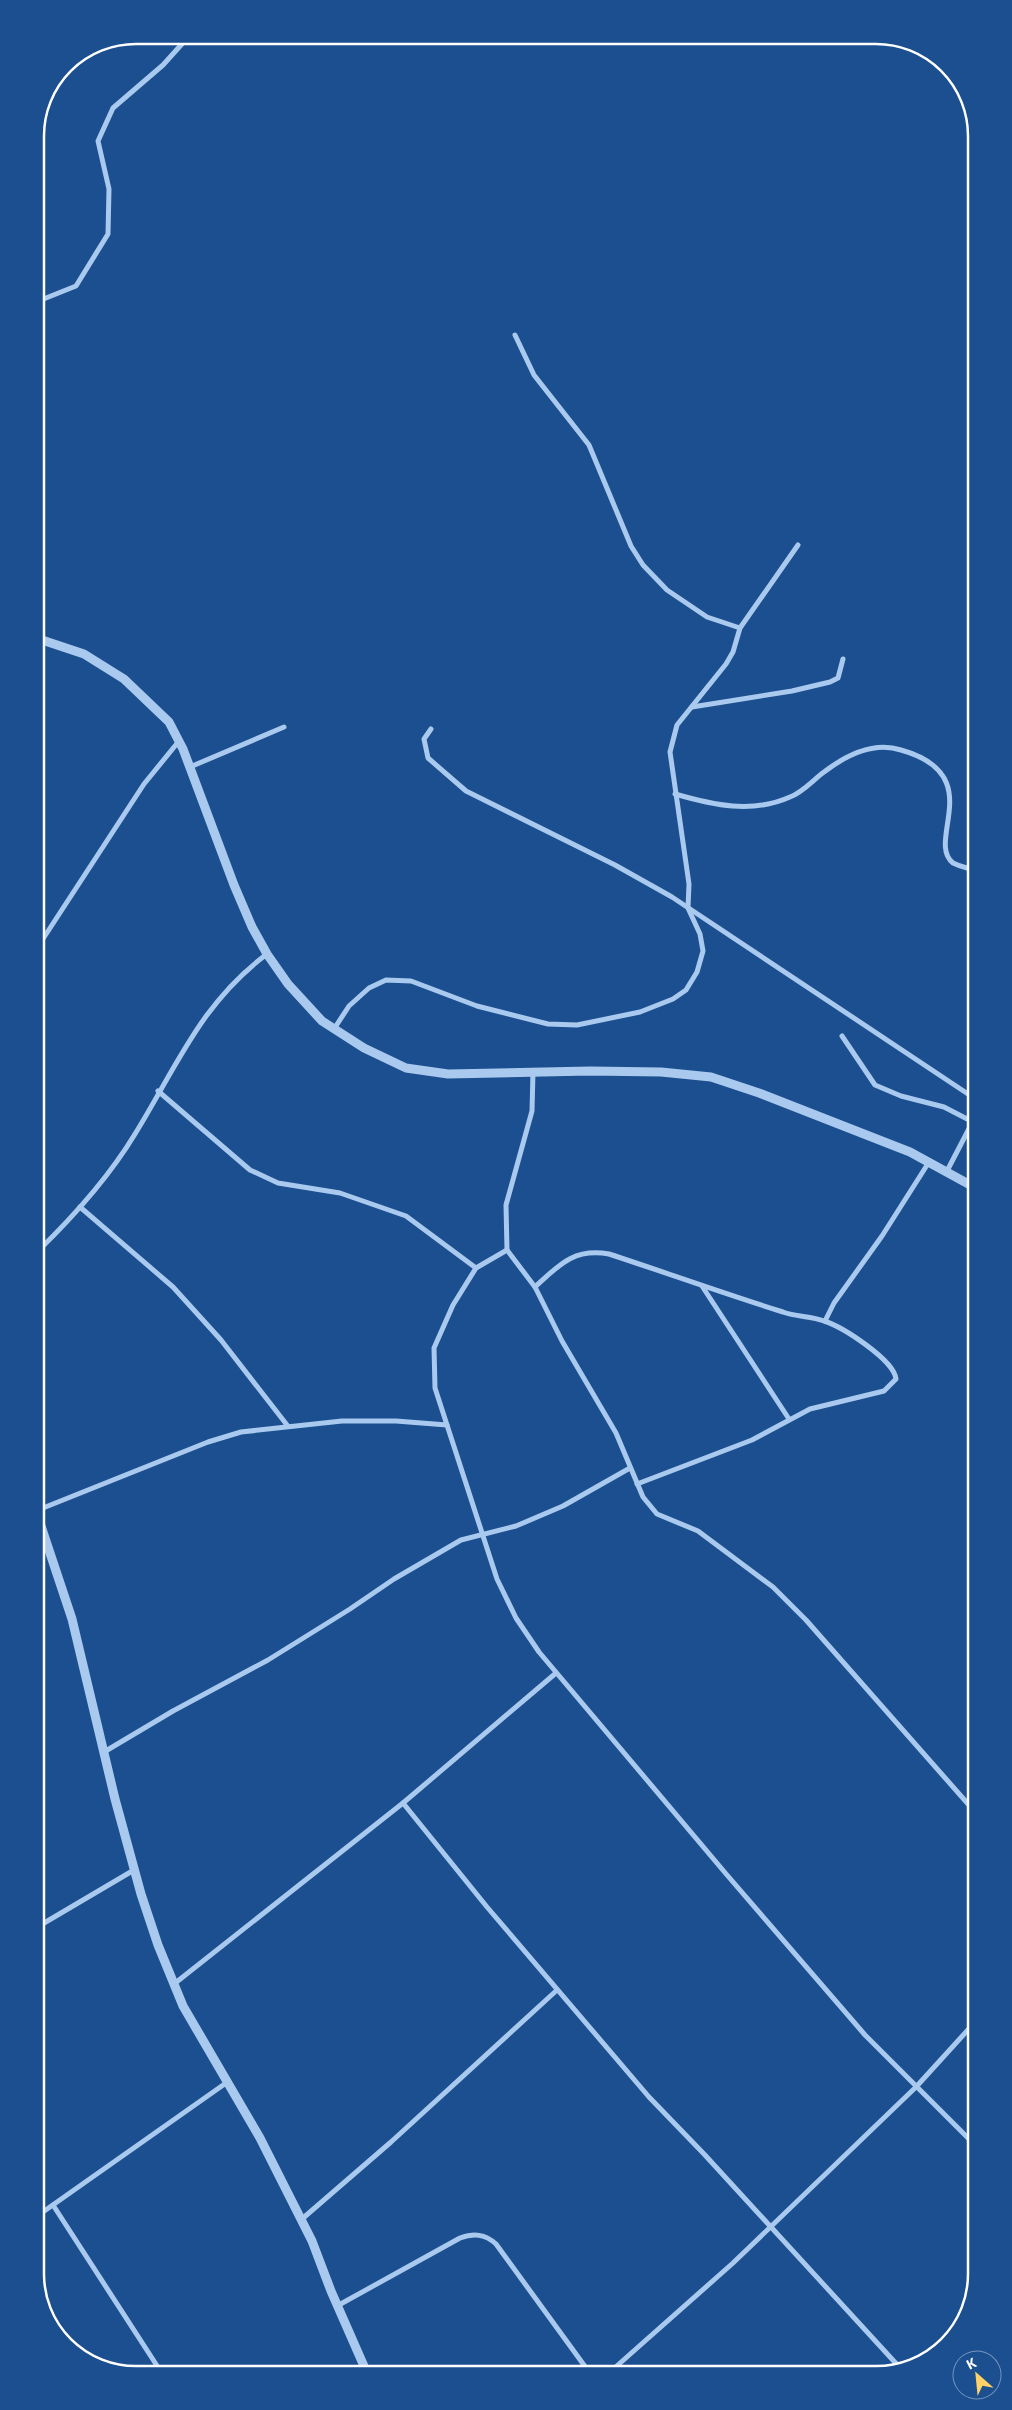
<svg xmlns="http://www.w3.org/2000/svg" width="1012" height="2410" font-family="'Exo 2',sans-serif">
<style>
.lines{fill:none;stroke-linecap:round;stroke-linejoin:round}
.minor{stroke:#a9c9ee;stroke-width:5}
.tertiary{stroke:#a9c9ee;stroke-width:9}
.rim{fill:none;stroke:#fff;stroke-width:2.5}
</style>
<rect width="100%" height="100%" fill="#1b4f8f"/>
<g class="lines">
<g class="minor">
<path d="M36 302 76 286 108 234 109 189 98 141 113 108 163 65 190 35"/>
<path d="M515 335 534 375 589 445 631 546 643 565 667 590 707 617 740 628"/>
<path d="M692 707 792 691 830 682 838 678 843 659"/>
<path d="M431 729 424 739 428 758 466 791 615 865 672 897 974 1098"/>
<path d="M190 767 284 727"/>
<path d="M675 794C713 805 752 814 790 797 803 792 813 780 824 772 845 756 873 741 901 750 989 775 925 841 953 863 957 865 963 867 967 868"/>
<path d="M37 948 144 784 179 741"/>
<path d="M334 1029 349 1006 369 988 386 980 411 981 477 1006 548 1024 577 1025 640 1012 673 999 686 990 697 972 703 951 700 934 688 908 689 884 670 752 677 725 726 664 733 652 740 628 798 545"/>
<path d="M842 1036 875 1085 901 1096 944 1107 973 1122"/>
<path d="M533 1072 532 1111 506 1205 507 1250 535 1287 562 1341 616 1433 643 1497 657 1514 698 1531 773 1587 806 1620 976 1813"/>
<path d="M158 1091 250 1170 278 1183 340 1193 406 1216 476 1268"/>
<path d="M947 1171 973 1121"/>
<path d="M80 1207 173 1287 221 1340 287 1425"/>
<path d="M507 1250 476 1268 453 1305 434 1348 435 1388 497 1579 516 1618 539 1652 727 1875 865 2035 977 2147"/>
<path d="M38 1251C74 1216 109 1177 135 1134 177 1066 201 1003 267 954"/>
<path d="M702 1286 789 1419"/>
<path d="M535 1287C559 1265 573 1248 609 1254 667 1273 725 1294 783 1312 796 1317 811 1316 824 1321 843 1327 894 1360 896 1379L884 1391 810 1409 752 1440 637 1484"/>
<path d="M825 1321 834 1303 882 1236 929 1162"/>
<path d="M38 1510 208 1442 241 1432 342 1421H396L447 1425"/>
<path d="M104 1752 173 1711 268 1660 350 1609 394 1579 461 1540 516 1526 563 1506 630 1468"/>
<path d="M403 1803 487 1907 649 2097 704 2154 902 2370"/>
<path d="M39 1926 134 1870"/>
<path d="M174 1984 403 1803 556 1673"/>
<path d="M53 2205 163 2375"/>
<path d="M40 2214 226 2083"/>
<path d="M302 2219 391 2142 557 1990"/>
<path d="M337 2306 460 2238C474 2233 485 2234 496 2244L589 2372"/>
<path d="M610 2372 733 2263 916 2087 976 2021"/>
</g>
<g class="tertiary">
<path d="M36 638 84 654 124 679 169 722 183 749 234 885 252 927 267 954 288 984 322 1021 364 1048 406 1068 448 1074 590 1071 661 1072 711 1077 759 1093 910 1152 974 1187"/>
<path d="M38 1517 72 1619 115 1799 141 1894 158 1945 183 2006 260 2138 312 2241 331 2291 367 2373"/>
</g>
</g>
<path d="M0 0H1012V2410H0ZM136 44H876A92 92 0 0 1 968 136V2274A92 92 0 0 1 876 2366H136A92 92 0 0 1 44 2274V136A92 92 0 0 1 136 44Z" fill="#1b4f8f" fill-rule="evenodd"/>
<path class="rim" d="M136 44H876A92 92 0 0 1 968 136V2274A92 92 0 0 1 876 2366H136A92 92 0 0 1 44 2274V136A92 92 0 0 1 136 44Z"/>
<g transform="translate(977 2375) rotate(333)"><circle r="24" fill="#1b4f8f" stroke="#7695bc"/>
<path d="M0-4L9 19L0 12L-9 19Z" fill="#ffd166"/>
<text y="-8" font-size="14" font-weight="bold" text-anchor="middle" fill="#ffffff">K</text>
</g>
</svg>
